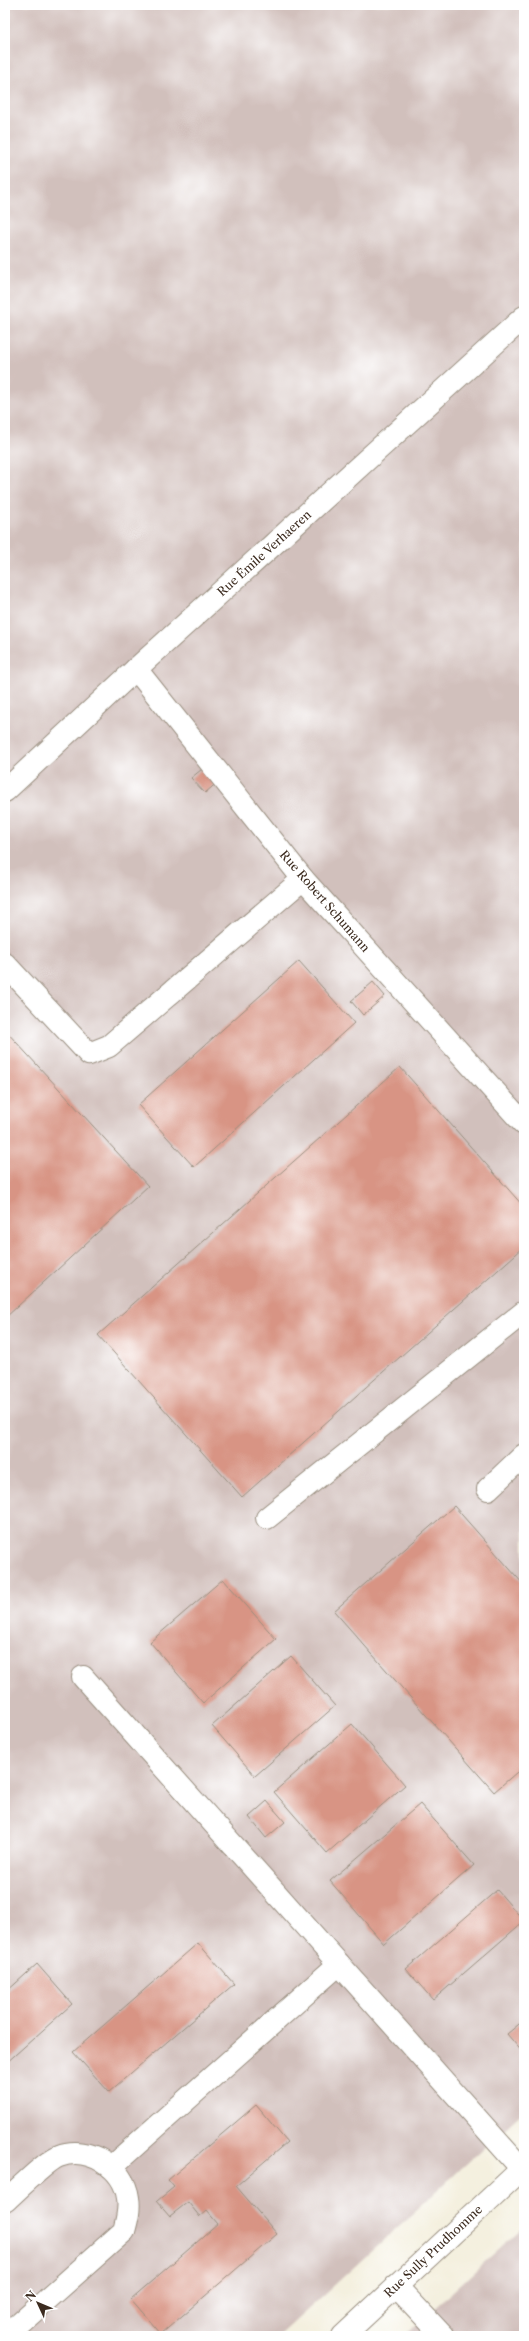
<svg xmlns="http://www.w3.org/2000/svg" width="529" height="2341" font-family="'Libre Caslon Text',serif">
<style>
.industrial{fill:#d1c0bc}
.building{fill:#d89484}
.lines{fill:none;stroke-linecap:round;stroke-linejoin:round}
.lane-casing{stroke:#988d7e;stroke-width:24}
.secondary-casing{stroke:#988d7e;stroke-width:24}
.lane{stroke:#fff;stroke-width:22}
.secondary{stroke:#fff;stroke-width:22}
.labels{text-anchor:middle;dominant-baseline:central;stroke-width:3;stroke-linejoin:round;paint-order:stroke}
.street-label{font-size:12px;fill:#3b2a1e;stroke:#fff}
</style>
<rect width="100%" height="100%" fill="#fff"/>
<filter id="ink" filterUnits="userSpaceOnUse"><feTurbulence type="fractalNoise" baseFrequency=".025" numOctaves="2"/><feDisplacementMap in="SourceGraphic" scale="8" xChannelSelector="R" yChannelSelector="G"/><feConvolveMatrix kernelMatrix="1 2 1 2 8 2 1 2 1" color-interpolation-filters="sRGB"/></filter>
<filter id="wash" filterUnits="userSpaceOnUse"><feTurbulence type="fractalNoise" baseFrequency=".012" numOctaves="4" result="noise"/><feDisplacementMap in="SourceGraphic" scale="16" xChannelSelector="R" yChannelSelector="G"/><feGaussianBlur stdDeviation="0.9" result="paint"/><feColorMatrix in="noise" values="0 0 0 0 0 0 0 0 0 0 0 0 0 0 0 0 0 1.4 0 .05"/><feComposite in="paint" operator="in"/></filter>
<g filter="url(#wash)">
<rect width="100%" height="100%" fill="#f4f0df"/>
<g class="industrial">
<path d="M5 5H524V2111L279 2336H5Z"/>
<path d="M524 2226V2336H404Z"/>
</g>
<g id="blocks">
<g class="building">
<path d="M207 765 220 780 205 793 191 778Z"/>
<path d="M299 961 354 1023 194 1167 138 1105Z"/>
<path d="M373 982 385 996 363 1015 351 1001Z"/>
<path d="M5 1030 148 1186 5 1318Z"/>
<path d="M400 1067 524 1207V1247L242 1497 98 1335Z"/>
<path d="M454 1506 524 1585V1766L494 1792 334 1611Z"/>
<path d="M223 1579 276 1639 203 1703 150 1642Z"/>
<path d="M291 1656 335 1706 255 1776 212 1726Z"/>
<path d="M352 1724 405 1785 327 1853 274 1792Z"/>
<path d="M267 1801 285 1822 266 1838 249 1817Z"/>
<path d="M420 1804 474 1865 384 1944 330 1881Z"/>
<path d="M497 1890 524 1921 433 2000 406 1969Z"/>
<path d="M198 1943 234 1984 109 2092 73 2052Z"/>
<path d="M37 1964 72 2004 5 2064V1993Z"/>
<path d="M524 2020V2054L507 2034Z"/>
<path d="M256 2105 287 2142 236 2186 277 2234 161 2334 131 2299 218 2224 207 2211 200 2217 188 2202 170 2216 157 2201 174 2187 168 2180Z"/>
</g>
</g>
</g>
<g filter="url(#ink)">
<use href="#blocks" fill-opacity="0" stroke="#988d7e" stroke-width="1"/>
<g class="lines">
<g class="lane-casing">
<g id="lane">
<path d="M136 669 303 879 524 1124"/>
<path d="M5 791 136 669 524 317"/>
<path d="M5 964 89 1054 109 1046 303 879"/>
<path d="M488 1489 524 1455"/>
<path d="M267 1518 524 1312"/>
<path d="M83 1677 522 2169"/>
<path d="M111 2167 339 1964"/>
<path d="M5 2201C15 2192 49 2159 59 2156 88 2145 124 2167 128 2198 130 2209 127 2220 124 2231L6 2336"/>
<path d="M396 2286 443 2336"/>
</g>
</g>
<g class="secondary-casing">
<path id="secondary" d="M343 2336 524 2167"/>
</g>
<use href="#lane" class="lane"/>
<use href="#secondary" class="secondary"/>
</g>
</g>
<g class="labels">
<g class="street-label">
<text transform="translate(264 553) rotate(-42)">Rue Émile Verhaeren</text>
<text transform="translate(325 901) rotate(49)">Rue Robert Schumann</text>
<text transform="translate(433 2251) rotate(-43)">Rue Sully Prudhomme</text>
</g>
</g>
<rect width="529" height="2341" fill="none" stroke="#fff" stroke-width="20"/>
<g transform="translate(38 2303) rotate(314)" stroke="#ffffff" stroke-width="3" paint-order="stroke">
<path d="M0-3L7 15L0 10L-7 15Z" fill="#3b2a1e"/>
<text y="-6" font-size="11" font-weight="bold" text-anchor="middle" fill="#3b2a1e">N</text>
</g>
</svg>
